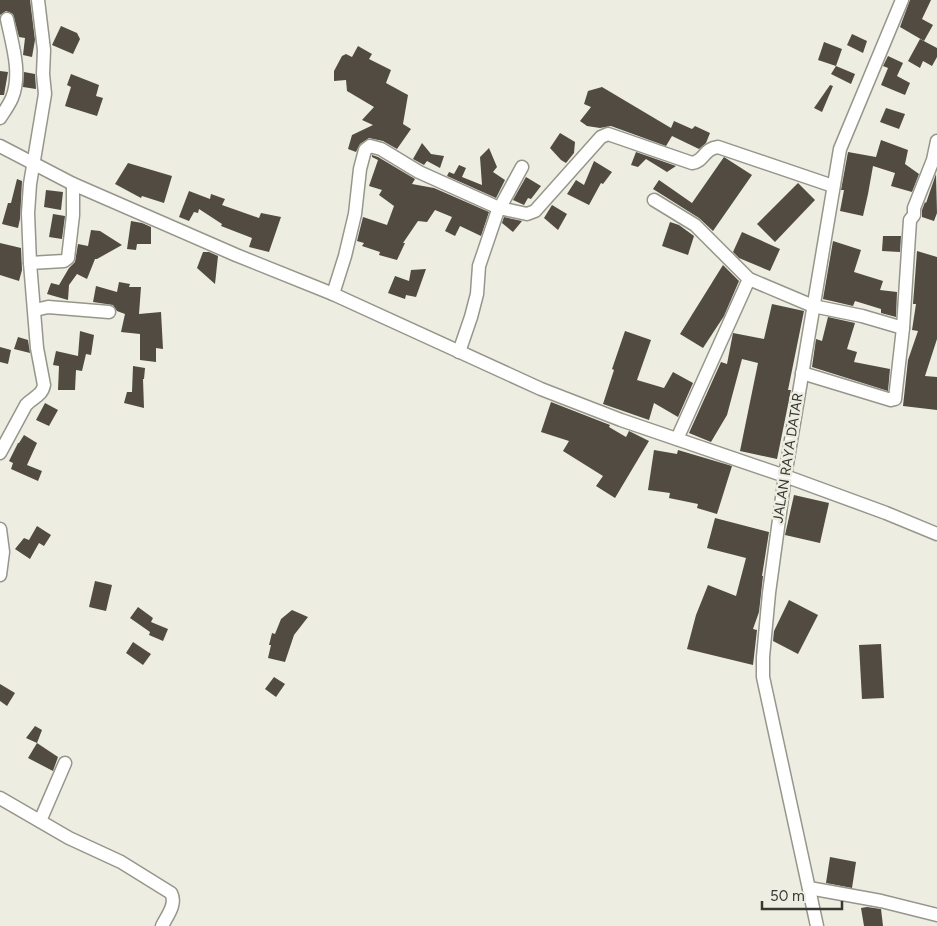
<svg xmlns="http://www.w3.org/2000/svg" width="937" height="926" font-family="Figtree,sans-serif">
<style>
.building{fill:#514b42}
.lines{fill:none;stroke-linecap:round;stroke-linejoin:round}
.minor-casing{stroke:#96968b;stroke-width:15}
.minor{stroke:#fff;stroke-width:12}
.labels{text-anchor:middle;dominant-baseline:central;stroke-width:5;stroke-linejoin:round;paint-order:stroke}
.street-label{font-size:14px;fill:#383833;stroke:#edede1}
</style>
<rect width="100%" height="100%" fill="#edede1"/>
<g class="building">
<path d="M0 0H30L35 40 32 57 23 55 25 38 19 37 13 14 6 11 0 15Z"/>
<path d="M910 0H931L922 19 933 25 924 41 900 27Z"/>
<path d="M61 26 77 33 80 39 73 54 52 45Z"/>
<path d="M852 34 867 41 863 53 847 45Z"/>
<path d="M920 39 937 48V57L932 66 923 61 920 68 908 61Z"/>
<path d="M824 42 842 49 836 66 818 60Z"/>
<path d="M358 46 372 54 369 59 391 70 386 83 408 95 403 124 411 129 397 149 383 141 369 138 360 144 356 152 348 149 352 135 373 125 362 120 374 107 347 91 346 80 334 81V71L342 56 346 54 352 57Z"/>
<path d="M888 56 903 63 897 76 910 83 905 95 881 85 888 68 883 66Z"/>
<path d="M836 66 855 74 851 84 831 74Z"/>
<path d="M0 71 8 72 4 95H0Z"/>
<path d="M24 72 35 74 36 89 23 87Z"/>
<path d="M71 74 99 85 96 96 103 98 97 116 65 106 71 87 67 85Z"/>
<path d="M830 85 833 86 822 112 814 108Z"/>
<path d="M602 87 671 128 674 121 692 129 695 126 710 133 706 143 699 149 672 136 666 146 611 126 600 128 587 126 580 121 591 107 584 104 588 91Z"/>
<path d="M886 108 905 114 899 129 880 122Z"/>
<path d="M560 133 575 142 574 153 566 163 561 160 550 148Z"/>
<path d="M881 140 908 150 905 164 919 174 912 192 891 186 895 173 873 166 868 194 863 216 840 211 844 190H841L848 152 876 157Z"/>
<path d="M422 143 431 154 444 156 440 168 427 161 424 165 413 159Z"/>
<path d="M489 148 497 167 493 172 505 180 496 198 447 176 449 172 454 174 459 165 466 168 462 177 482 185 480 157Z"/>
<path d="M636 152 676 166 667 172 646 159 638 167 631 165Z"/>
<path d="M372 155 378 157 415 179 412 184 434 188 489 212 481 236 460 226 455 236 445 231 452 217 435 210 427 222 418 221 403 243H405L397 260 379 255 380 252 362 246 364 243 357 241 363 217 387 225 394 206 379 195 382 190 369 186 378 160 372 157Z"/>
<path d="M724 157 752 175 713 231 699 218 653 189 659 180 692 203Z"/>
<path d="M594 161 612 172 603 184 601 183 589 205 567 194 576 180 584 185Z"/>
<path d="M128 163 172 176 164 203 142 196 141 198 115 184Z"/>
<path d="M936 174 937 213 934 221 922 217V210L925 202 926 203Z"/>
<path d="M526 177 541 186 531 199 528 198 524 205 513 200Z"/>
<path d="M17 179 22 181 20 219 18 228 2 224 8 203H11Z"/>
<path d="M798 183 815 200 775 242 757 224Z"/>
<path d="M46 190 63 192 61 210 44 207Z"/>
<path d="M189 191 210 199 211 194 225 199 222 205 259 218 261 213 281 217 269 252 249 247 252 238 221 226 222 224 199 209 198 213 194 212 189 221 179 217Z"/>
<path d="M552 205 567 214 558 230 544 218Z"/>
<path d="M53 214 65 216 62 239 49 237Z"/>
<path d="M504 217 522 221 513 232 502 223Z"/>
<path d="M131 221 142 223 151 227V244H137L136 250 127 249Z"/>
<path d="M670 222 679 225 694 236 688 255 662 246Z"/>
<path d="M91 230 100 231 122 245 97 259H95L87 279 77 274 69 285 68 300 47 294 51 283 59 285 69 268 75 262 78 244 88 246Z"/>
<path d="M742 232 780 249 770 271 739 258 733 252Z"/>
<path d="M883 236H901L900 252 882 251Z"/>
<path d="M833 241 861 250 854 272 883 281 880 290 897 292 896 317 881 313V309L855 301 853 306 823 299Z"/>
<path d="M0 243 21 248 22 270 19 281 0 275Z"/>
<path d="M917 251 937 257V339L925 376 937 377V410L903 406 908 360 918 331 912 330 916 304H913Z"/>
<path d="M203 252H209L218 256 215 284 197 268Z"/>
<path d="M723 265 739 281 724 316 703 348 680 334Z"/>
<path d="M426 269 416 297 406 295 405 299 388 293 395 276 409 281 411 270Z"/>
<path d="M119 282 130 284 129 287H141L139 314 161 312 163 349 156 348V362L140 360V334L121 332 125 314 117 311 113 305 93 302 96 286 117 292Z"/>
<path d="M772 304 804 311 788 390H791L777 459 740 451 758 363 742 359 727 415 711 442 689 433 721 362 727 364 733 333 764 339Z"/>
<path d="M828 317 855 323 847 349 857 352 854 362 890 369 888 391 812 367 816 339 822 341Z"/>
<path d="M80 331 94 335 91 355 86 354 82 371 76 370 75 390H58L59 366 53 365 56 351 78 356Z"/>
<path d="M625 331 651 340 637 380 664 388 673 372 693 383 678 417 654 403 649 420 603 404 614 370 612 369Z"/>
<path d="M18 337 28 340 30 353 14 349Z"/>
<path d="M0 347 11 350 8 364 0 362Z"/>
<path d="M133 366 145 368 144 379H143L144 408 124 403 127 392H132Z"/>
<path d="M551 402 610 425 609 427 626 437 629 431 649 441 615 498 596 486 603 476 563 451 569 441 541 432Z"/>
<path d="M45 403 58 410 49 426 36 420Z"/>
<path d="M24 435 37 443 27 465 42 471 38 481 11 469 13 463 9 461 18 443H19Z"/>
<path d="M654 450 677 454 678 450 732 466 717 514 697 508 698 504 669 498 670 493 648 490Z"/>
<path d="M794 495 829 503 820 543 785 535Z"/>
<path d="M715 518 769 532 762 576H763L759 612 753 629 757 630 753 665 687 649 696 615 708 585 736 596 746 558 707 548Z"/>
<path d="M37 526 51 535 44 546 39 543 30 559 15 549 24 538 29 540Z"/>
<path d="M95 581 112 585 106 611 89 607Z"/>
<path d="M789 600 818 615 798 654 773 641 774 631Z"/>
<path d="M138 607 153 618 151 622 168 629 163 641 149 635 150 632 130 618Z"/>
<path d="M292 610 308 617 294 635 285 662 268 658 271 645H269L272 633 275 634 281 619Z"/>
<path d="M133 642 151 654 143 665 126 653Z"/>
<path d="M881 644 884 698 862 699 859 645Z"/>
<path d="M274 677 285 684 276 697 265 689Z"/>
<path d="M0 684 15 693 7 706 0 701Z"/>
<path d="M35 726 42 730 37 743 26 738Z"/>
<path d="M37 743 58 757 53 771 28 758Z"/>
<path d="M830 857 856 862 852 888 826 883Z"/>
<path d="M867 907 881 909 883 926H864L861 908Z"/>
</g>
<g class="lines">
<g class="minor-casing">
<g id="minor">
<path d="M0 118C4 112 9 105 12 98 22 73 12 44 7 19"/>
<path d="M0 146 73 184 236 255 333 294 541 389 621 420 785 476 886 513 937 534"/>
<path d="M654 200 695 225 749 279 813 306 862 316 903 328"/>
<path d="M30 263 64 261 68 258 73 215V184"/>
<path d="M333 294 345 256 355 214 360 169 365 150 370 146 381 149 419 172 499 208 527 214 535 211 601 137 608 134 692 163C705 161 703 149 718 147L833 186"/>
<path d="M35 310 48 307 109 312"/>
<path d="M459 352 471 317 477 294 479 266 497 213 522 167"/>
<path d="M802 373 891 400 895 399 903 328 910 220 914 215V208L933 160 937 141"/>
<path d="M677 439 749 279"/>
<path d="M0 453 26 405C33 397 42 396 44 385L37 348 30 263 28 213 30 184 45 94 43 74 44 50 38 0"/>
<path d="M0 529 3 552 0 575"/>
<path d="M0 798 69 838 121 862 171 893C177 904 167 916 162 926"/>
<path d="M40 821 65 763"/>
<path d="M809 888 881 901 937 915"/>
<path d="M817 926 763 677V657L769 593 785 476 840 149 902 0"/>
</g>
</g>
<use href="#minor" class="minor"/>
</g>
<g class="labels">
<g class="street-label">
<text transform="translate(788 458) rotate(-81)">JALAN RAYA DATAR</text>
</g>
</g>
<path d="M762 901v8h80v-8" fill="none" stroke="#383833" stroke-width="2.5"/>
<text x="770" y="901" font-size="15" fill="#383833" stroke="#edede1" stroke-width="4" paint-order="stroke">50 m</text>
</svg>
